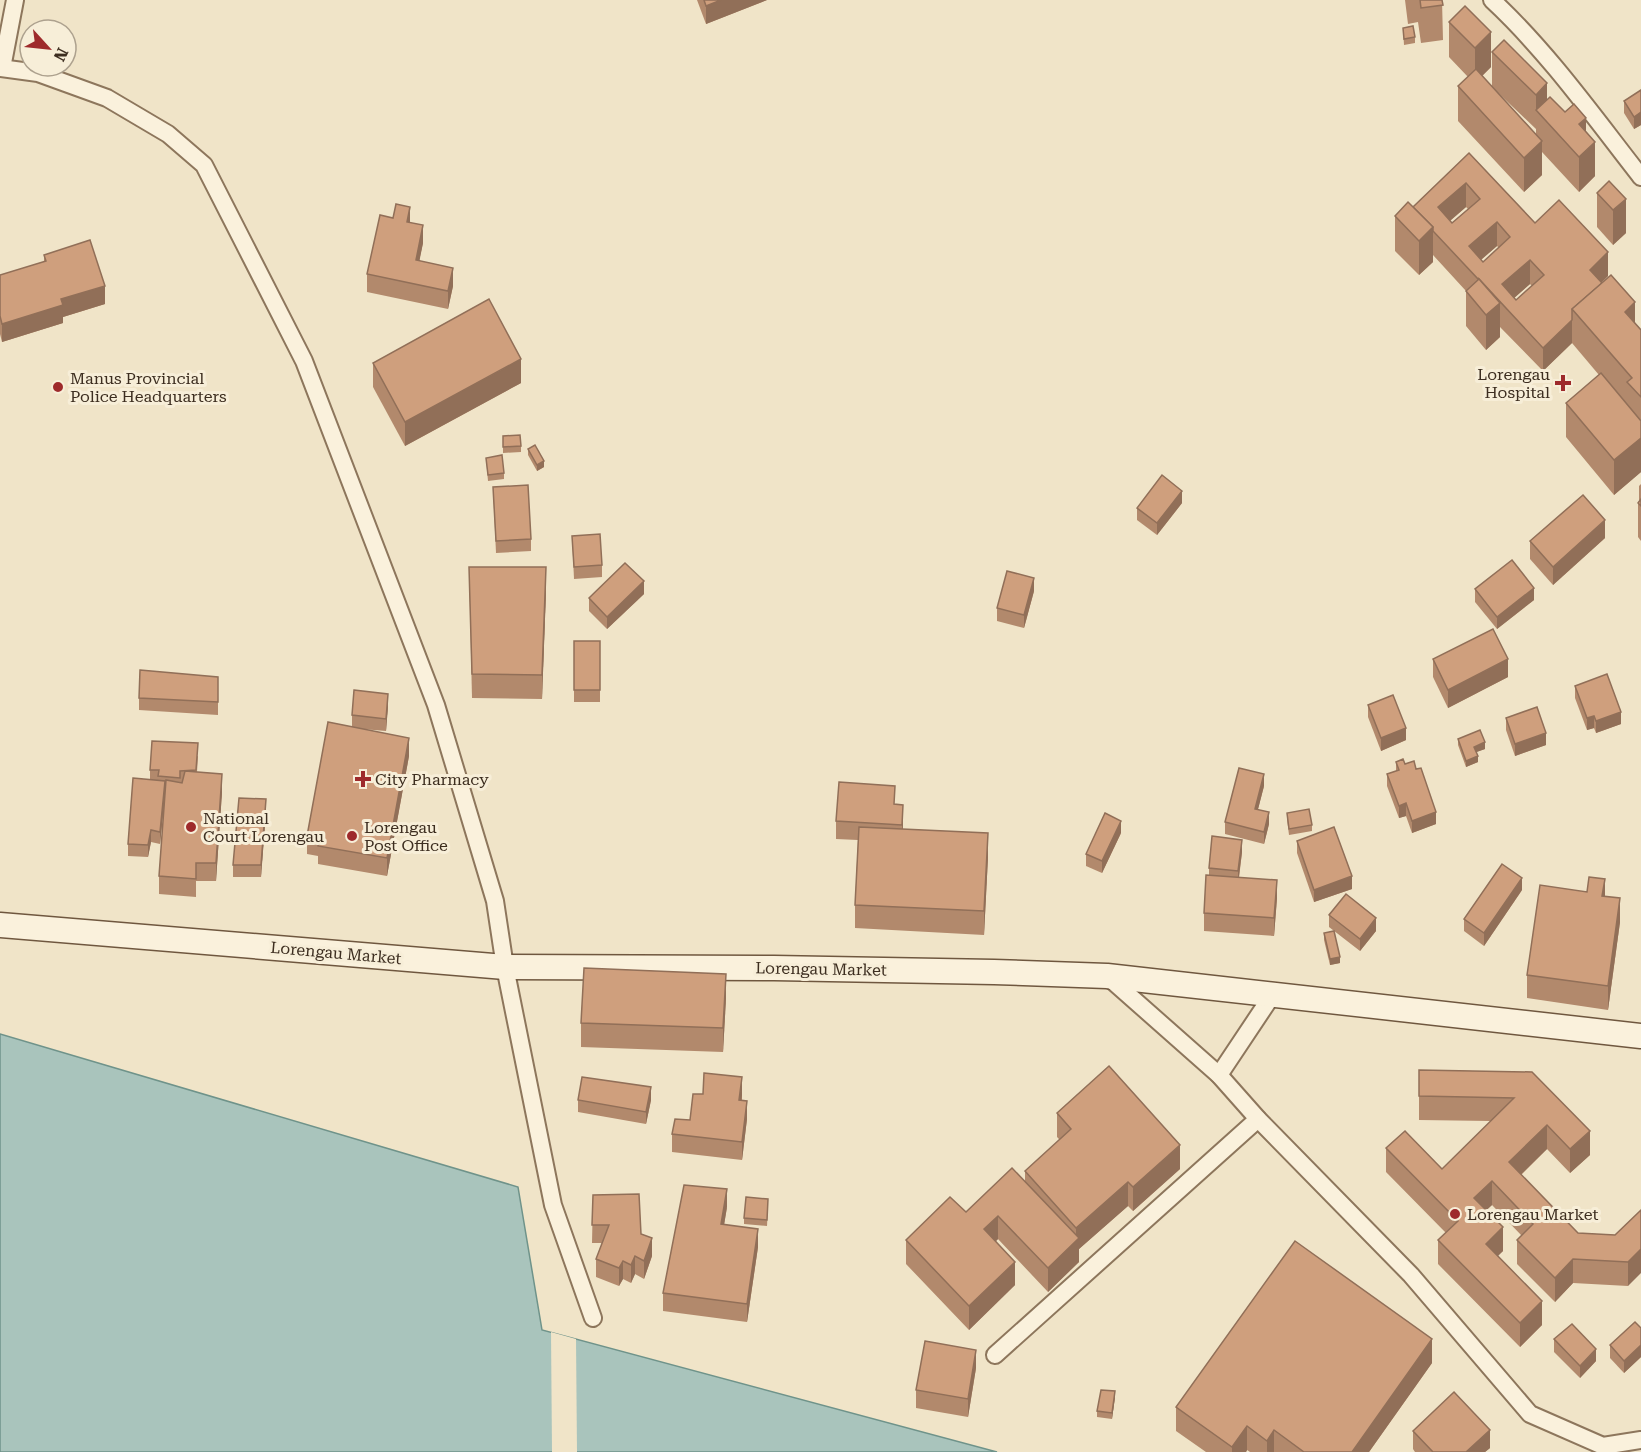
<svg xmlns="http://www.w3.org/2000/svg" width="1641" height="1452" font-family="'Roboto Serif',serif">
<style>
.water{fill:#a9c4bc;stroke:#6f938a;stroke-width:1.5}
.pier{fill:#f0e4c8}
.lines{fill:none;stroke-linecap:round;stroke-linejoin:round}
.minor-casing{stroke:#8d765c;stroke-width:20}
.secondary-casing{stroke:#6f573f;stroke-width:27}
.minor{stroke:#faf1dc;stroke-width:16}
.secondary{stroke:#faf1dc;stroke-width:24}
.wall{fill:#b2896c;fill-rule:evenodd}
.shaded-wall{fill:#916f58}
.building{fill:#cf9f7d;stroke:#916f58;stroke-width:1.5;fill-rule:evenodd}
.poi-dot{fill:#9e2a2b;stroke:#f7eed8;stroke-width:2}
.labels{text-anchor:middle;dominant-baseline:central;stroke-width:6;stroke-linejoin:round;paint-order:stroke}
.poi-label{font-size:16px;fill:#3d2e20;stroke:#f7eed8;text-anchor:start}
.street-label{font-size:16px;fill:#3d2e20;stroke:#f7eed8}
</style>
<rect width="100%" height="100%" fill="#f0e4c8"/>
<path class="water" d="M0 1034 518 1187 542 1330 997 1452H0Z"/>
<path class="pier" d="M551 1332 576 1339 577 1452H552Z"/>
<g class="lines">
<g class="minor-casing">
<g id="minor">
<path d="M1492 0C1548 52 1594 117 1641 177"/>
<path d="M0 68 38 73 107 98 168 134 204 165 304 361 436 705 495 901 505 967 553 1205 593 1318"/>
<path d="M2 68 15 0"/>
<path d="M1107 976 1219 1075 1258 1119 1411 1275 1530 1414 1603 1446 1641 1440"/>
<path d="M1219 1075 1273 994"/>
<path d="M995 1355 1258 1119"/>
</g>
</g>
<g class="secondary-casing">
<path id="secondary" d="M0 925 505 967 774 968 994 972 1107 976 1641 1036"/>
</g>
<use href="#minor" class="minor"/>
<use href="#secondary" class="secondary"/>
</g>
<g class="wall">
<path d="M697 0H767L706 24Z"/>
<path d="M1405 0H1442L1443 40 1421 43 1418 22 1408 24Z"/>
<path d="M1465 6 1491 67 1482 76 1536 134V129L1492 87V52L1547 100 1565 112 1586 131 1595 176 1579 192 1542 152V175L1524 192 1458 121V86L1468 77 1449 57V22Z"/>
<path d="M1403 28 1415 37V43L1404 45Z"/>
<path d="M1641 90V125L1634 129 1624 113V101Z"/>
<path d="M1469 153 1535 223 1608 276 1602 282 1641 330V472L1614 495 1566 437V403L1599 375 1572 343 1543 371 1500 327V337L1486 350 1466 326V291L1433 255V262L1419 275 1395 251V216L1413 207ZM1466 207 1468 209 1452 223 1450 221ZM1497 246 1499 248 1483 262 1481 260ZM1530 284 1532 286 1516 300 1514 298Z"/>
<path d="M1609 181 1626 233 1613 245 1597 227V193Z"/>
<path d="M410 223 423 243 419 261 453 286 448 309 367 292V274Z"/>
<path d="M44 255 105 304 63 317V323L2 342 0 334V275L44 262Z"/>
<path d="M373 363 521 383 405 446 373 387Z"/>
<path d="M503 436 521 446V452L503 453Z"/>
<path d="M528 449 544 467 537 471 528 455Z"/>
<path d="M486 458 504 473V479L488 481Z"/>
<path d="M1641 484V541L1638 537V503L1639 501V486Z"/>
<path d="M493 487 531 539V551L496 553Z"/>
<path d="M1182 503 1157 535 1137 520V508Z"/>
<path d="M572 536 602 565V577L574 579Z"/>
<path d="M1605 538 1553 585 1530 559V541Z"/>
<path d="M469 567 546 591 542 699 472 698Z"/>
<path d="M1475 589 1534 600 1497 629 1475 602Z"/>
<path d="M1034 591 1024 628 997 621V608Z"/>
<path d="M644 594 607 629 589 611V598Z"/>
<rect x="574" y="641" width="26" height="61"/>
<path d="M1433 659 1508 677 1448 708 1433 677Z"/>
<path d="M218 677V715L139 710V698Z"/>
<path d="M1575 686 1621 724 1596 733 1594 728 1587 730 1575 698Z"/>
<path d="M1368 705 1406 740 1381 751 1368 717Z"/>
<path d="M388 706 386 731 362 729 409 756 387 876 318 864V856L307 854V836L352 727V715Z"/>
<path d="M1506 718 1546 745 1515 756 1506 730Z"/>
<path d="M1458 739 1485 749 1476 752 1478 762 1466 767 1458 745Z"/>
<path d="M198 756 197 772 222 792 216 881H196V897L159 894V876L164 808 160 844 151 842 148 857 128 856V844L150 779V770Z"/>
<path d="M1396 762 1405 764 1436 824 1412 833 1406 816 1399 818 1387 786V774L1396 771Z"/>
<path d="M1264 786 1258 809 1269 824 1264 844 1225 834V822Z"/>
<path d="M895 805 903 823V829L988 857 984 935 855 928V905L858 840 836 839V821Z"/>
<path d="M266 811 261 877H233V865Z"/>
<path d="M1287 813 1312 825V831L1289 835 1287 819Z"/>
<path d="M1121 833 1102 873 1086 866V854Z"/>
<path d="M1297 841 1352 889 1314 902 1297 853Z"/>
<path d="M1242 852 1239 878 1277 898 1274 936 1204 931V913L1209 875V868Z"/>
<path d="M1522 890 1484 946 1464 931V919Z"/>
<path d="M1587 892 1605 896 1620 922 1608 1010 1527 998V975Z"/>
<path d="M1329 915 1376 931 1360 951 1329 927Z"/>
<path d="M1324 933 1340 963 1330 965 1324 940Z"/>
<path d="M726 998 723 1052 581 1047V1023Z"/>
<path d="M1419 1070 1532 1072 1590 1155 1570 1173 1547 1149 1521 1175 1578 1233 1615 1235 1641 1210 1628 1286 1573 1283 1555 1302 1517 1264V1240L1522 1236 1492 1205 1486 1210 1503 1251 1497 1256 1542 1325 1520 1347 1438 1264V1240L1446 1233 1386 1172V1148L1442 1169 1491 1121 1419 1120Z"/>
<path d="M703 1094 742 1095V1100L747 1119 742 1160 672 1152V1134L690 1120Z"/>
<path d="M578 1100H651L646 1124 578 1112Z"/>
<path d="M1057 1113 1180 1169 1133 1211 1128 1206 1079 1249V1262L1048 1292 998 1239 996 1241 1015 1285 969 1330 906 1264V1240L966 1212 1025 1181V1171L1060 1140 1057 1137Z"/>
<path d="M593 1195 641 1234 652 1256 644 1279 635 1274 631 1283 623 1279 619 1286 596 1277V1259L602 1243H592Z"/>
<path d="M768 1205 767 1226 744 1224V1218Z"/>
<path d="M727 1207 724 1225 758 1247 747 1322 663 1311V1293Z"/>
<path d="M1641 1328V1357L1624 1373 1610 1358V1345Z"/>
<path d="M1554 1339 1596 1361 1580 1378 1554 1352Z"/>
<path d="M1432 1363 1369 1452H1250L1247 1450 1246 1452H1206L1176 1431V1407Z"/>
<path d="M976 1368 968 1417 916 1408V1390Z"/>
<path d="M1115 1397 1112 1419 1097 1417V1411Z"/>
<path d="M1413 1431 1490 1448 1485 1452H1415L1413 1449Z"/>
</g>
<g class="shaded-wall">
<path d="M721 0H767L706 24V6Z"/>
<path d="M1491 32V67L1475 83V48Z"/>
<path d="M1547 83V117L1536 110V129V95Z"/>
<path d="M1641 112V125L1634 129V117Z"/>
<path d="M1586 118V151L1595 142V176L1579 192V124Z"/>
<path d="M1542 141V175L1524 192V158Z"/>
<path d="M1466 183V207L1438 231V207Z"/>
<path d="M1626 199V233L1613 245V210Z"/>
<path d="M410 207V225L407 222Z"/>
<path d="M1497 222V246L1469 270V246Z"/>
<path d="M423 225V243L416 278V260Z"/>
<path d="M1433 227V262L1419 275V241Z"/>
<path d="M1608 252V276L1590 294V270Z"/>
<path d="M1530 260V284L1504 307 1502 284Z"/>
<path d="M453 268V286L448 309V291Z"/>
<path d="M105 286V304L63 317V323L2 342V324L61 299Z"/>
<path d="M1635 302V337L1625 312Z"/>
<path d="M1500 303V337L1486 350V315Z"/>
<path d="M1572 320V343L1543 371V348Z"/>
<path d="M521 359V383L405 446V422Z"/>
<path d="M1641 438V472L1614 495V460Z"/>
<path d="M544 461V467L537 471V465Z"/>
<path d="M1182 491V503L1157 535V523Z"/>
<path d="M1605 520V538L1553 585V567Z"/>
<path d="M546 567V591L542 699V675Z"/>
<path d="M1034 578V591L1024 628V615Z"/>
<path d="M644 581V594L607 629V617Z"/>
<path d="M1534 588V600L1497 629V617Z"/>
<path d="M1508 659V677L1448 708V690Z"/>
<path d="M388 694V706L386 731V719Z"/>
<path d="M1621 712V724L1596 733V721Z"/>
<path d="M1594 716V728L1587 730V718Z"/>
<path d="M1406 728V740L1381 751V738Z"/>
<path d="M1546 733V745L1515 756V744Z"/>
<path d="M409 738V756L387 876V858Z"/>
<path d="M1485 742V749L1474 753V747Z"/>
<path d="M1478 756V762L1466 767V761Z"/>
<path d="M222 774V792L216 881V863Z"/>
<path d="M1264 774V786L1255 821V809Z"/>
<path d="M165 781V793L160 844V832Z"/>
<path d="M266 799V811L261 877V865Z"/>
<path d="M1406 803V816L1399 818V806Z"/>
<path d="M903 805V823L902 843V825Z"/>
<path d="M1269 812V824L1264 844V832Z"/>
<path d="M1436 812V824L1412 833V821Z"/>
<path d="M1121 821V833L1102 873V861Z"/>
<path d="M151 830V842L148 857V845Z"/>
<path d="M988 833V857L984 935V911Z"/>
<path d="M1242 840V852L1238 883V871Z"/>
<path d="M1352 876V889L1314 902V890Z"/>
<path d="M1522 878V890L1484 946V933Z"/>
<path d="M1605 879V903L1602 896Z"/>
<path d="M1277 880V898L1274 936V918Z"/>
<path d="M1620 898V922L1608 1010V986Z"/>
<path d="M1376 918V931L1360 951V939Z"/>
<path d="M1340 957V963L1330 965V959Z"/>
<path d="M726 974V998L723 1052V1028Z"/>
<path d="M742 1077V1095L739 1118V1100Z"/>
<path d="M651 1087V1100L646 1124V1112Z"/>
<path d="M747 1101V1119L742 1160V1142Z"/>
<path d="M1547 1125V1149L1509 1186V1162Z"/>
<path d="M1590 1131V1155L1570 1173V1149Z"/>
<path d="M1180 1145V1169L1133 1211V1187Z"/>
<path d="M1492 1181V1205L1474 1222V1198Z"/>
<path d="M1128 1182V1206L1079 1249V1262L1048 1292V1268L1076 1241V1228Z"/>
<path d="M727 1189V1207L721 1243V1224Z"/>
<path d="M998 1216V1239L984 1253V1229Z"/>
<path d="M1503 1227V1251L1486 1268V1244Z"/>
<path d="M758 1229V1247L747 1322V1304Z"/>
<path d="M652 1238V1256L644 1279V1261Z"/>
<path d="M1641 1249V1273L1628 1286V1262Z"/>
<path d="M635 1256V1274L631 1283V1265Z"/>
<path d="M1573 1259V1283L1555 1302V1278Z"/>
<path d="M623 1261V1279L619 1286V1268Z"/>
<path d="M1015 1262V1285L969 1330V1306Z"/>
<path d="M1542 1301V1325L1520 1347V1323Z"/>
<path d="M1432 1339V1363L1369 1452H1352Z"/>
<path d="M1641 1345V1357L1624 1373V1361Z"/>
<path d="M1596 1349V1361L1580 1378V1366Z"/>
<path d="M976 1350V1368L968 1417V1399Z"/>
<path d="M1115 1391V1397L1112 1419V1413Z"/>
<path d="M1247 1426V1450L1246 1452H1232V1447Z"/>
<path d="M1274 1430V1452H1267V1441Z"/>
<path d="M1490 1430V1448L1485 1452H1466Z"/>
</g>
<g class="building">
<path d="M704 0H721L706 6Z"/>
<path d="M1420 0H1442L1443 5 1421 8Z"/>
<path d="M1465 6 1491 32 1475 48 1449 22Z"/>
<path d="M1413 26 1415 37 1404 39 1403 28Z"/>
<path d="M1504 40 1547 83 1536 95 1492 52Z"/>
<path d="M1476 69 1542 141 1524 158 1458 86Z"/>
<path d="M1641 90V112L1634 117 1624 101Z"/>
<path d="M1550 97 1565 112 1574 104 1586 118 1579 124 1595 142 1579 157 1536 110Z"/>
<path d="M1469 153 1535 223 1559 200 1608 252 1590 270 1602 283 1572 309V320L1543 348 1479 279V280L1433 231V227L1413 207ZM1466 183 1480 199 1452 223 1438 207ZM1497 222 1510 237 1483 262 1469 246ZM1530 260 1544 275 1516 300 1502 284Z"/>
<path d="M1609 181 1626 199 1613 210 1597 193Z"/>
<path d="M1408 202 1433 227 1419 241 1395 216Z"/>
<path d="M396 204 410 207 407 222 423 225 416 260 453 268 448 291 367 274 380 215 393 218Z"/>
<path d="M90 240 105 286 61 299 63 305 2 324 0 316V275L46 261 44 255Z"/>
<path d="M1611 275 1635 302 1625 312 1641 330V397L1627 382 1632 378 1572 309Z"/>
<path d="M1479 279 1500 303 1486 315 1466 291Z"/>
<path d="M489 299 521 359 405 422 373 363Z"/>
<path d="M1601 373 1641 421V438L1614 460 1566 403Z"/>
<path d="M520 435 521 446 503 447V436Z"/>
<path d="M535 445 544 461 537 465 528 449Z"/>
<path d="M502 455 504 473 488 475 486 458Z"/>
<path d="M1162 475 1182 491 1157 523 1137 508Z"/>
<path d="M528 485 531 539 496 541 493 487Z"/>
<path d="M1583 495 1605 520 1553 567 1530 541Z"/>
<path d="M1641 499V506L1638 503Z"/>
<path d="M600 534 602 565 574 567 572 536Z"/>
<path d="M1512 560 1534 588 1497 617 1475 589Z"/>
<path d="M625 563 644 581 607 617 589 598Z"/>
<path d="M469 567H546L542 675 472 674Z"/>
<path d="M1007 571 1034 578 1024 615 997 608Z"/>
<path d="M1493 629 1508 659 1448 690 1433 659Z"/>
<rect x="574" y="641" width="26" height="49"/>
<path d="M140 670 218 677V702L139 698Z"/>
<path d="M1607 674 1621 712 1596 721 1594 716 1587 718 1575 686Z"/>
<path d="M354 690 388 694 386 719 352 715Z"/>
<path d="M1393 695 1406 728 1381 738 1368 705Z"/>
<path d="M1537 707 1546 733 1515 744 1506 718Z"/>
<path d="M328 722 409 738 387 858 318 846 319 838 307 836Z"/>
<path d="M1480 730 1485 742 1474 747 1478 756 1466 761 1458 739Z"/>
<path d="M152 741 198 743 196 770 180 771V778L158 776 159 770H150Z"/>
<path d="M1403 759 1405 764 1414 761 1416 769 1421 768 1436 812 1412 821 1406 803 1399 806 1387 774 1399 770 1396 762Z"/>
<path d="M1239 768 1264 774 1255 809 1269 812 1264 832 1225 822Z"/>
<path d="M185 771 222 774 216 863H196V879L159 876 166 780 182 783Z"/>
<path d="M133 778 165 781 160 832 151 830 148 845 128 844Z"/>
<path d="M839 782 895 786 894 804 903 805 902 825 836 821Z"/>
<path d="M239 798 266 799 261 865H233Z"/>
<path d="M1309 809 1312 825 1289 829 1287 813Z"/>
<path d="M1105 813 1121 821 1102 861 1086 854Z"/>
<path d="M859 827 988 833 984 911 855 905Z"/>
<path d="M1334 827 1352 876 1314 890 1297 841Z"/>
<path d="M1212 836 1242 840 1238 871 1209 868Z"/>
<path d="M1502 864 1522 878 1484 933 1464 919Z"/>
<path d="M1206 875 1277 880 1274 918 1204 913Z"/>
<path d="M1589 877 1605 879 1602 896 1620 898 1608 986 1527 975 1540 885 1587 892Z"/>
<path d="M1346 894 1376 918 1360 939 1329 915Z"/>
<path d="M1334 931 1340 957 1330 959 1324 933Z"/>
<path d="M584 968 726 974 723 1028 581 1023Z"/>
<path d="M1109 1066 1180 1145 1133 1187 1128 1182 1076 1228 1025 1171 1071 1129 1057 1113Z"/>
<path d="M1419 1070 1532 1072 1590 1131 1570 1149 1547 1125 1509 1162 1578 1233 1615 1235 1641 1210V1249L1628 1262 1573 1259 1555 1278 1517 1240 1533 1224 1492 1181 1474 1198 1503 1227 1486 1244 1542 1301 1520 1323 1438 1240 1458 1221 1386 1148 1405 1131 1442 1169 1514 1098 1419 1096Z"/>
<path d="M704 1073 742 1077 739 1100 747 1101 742 1142 672 1134 675 1119 690 1120 693 1094H703Z"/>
<path d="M582 1077 651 1087 646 1112 578 1100Z"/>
<path d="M1012 1168 1079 1238 1048 1268 998 1216 984 1229 1015 1262 969 1306 906 1240 950 1197 966 1212Z"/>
<path d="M684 1185 727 1189 721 1224 758 1229 747 1304 663 1293Z"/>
<path d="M639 1194 641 1234 652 1238 644 1261 635 1256 631 1265 623 1261 619 1268 596 1259 609 1225H592L593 1195Z"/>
<path d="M746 1197 768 1199 767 1220 744 1218Z"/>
<path d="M1295 1241 1432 1339 1352 1452H1304L1274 1430 1267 1441 1247 1426 1232 1447 1176 1407Z"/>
<path d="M1635 1322 1641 1328V1345L1624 1361 1610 1345Z"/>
<path d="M1572 1324 1596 1349 1580 1366 1554 1339Z"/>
<path d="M925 1341 976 1350 968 1399 916 1390Z"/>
<path d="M1101 1390 1115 1391 1112 1413 1097 1411Z"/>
<path d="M1454 1392 1490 1430 1466 1452H1433L1413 1431Z"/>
</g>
<g class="poi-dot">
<path d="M1560 374h6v6h6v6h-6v6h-6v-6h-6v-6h6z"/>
<circle cx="58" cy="387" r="6"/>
<path d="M360 770h6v6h6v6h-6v6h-6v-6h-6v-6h6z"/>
<circle cx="191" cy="827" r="6"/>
<circle cx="352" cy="836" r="6"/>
<circle cx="1455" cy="1214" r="6"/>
</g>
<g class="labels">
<g class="poi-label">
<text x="1550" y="374" text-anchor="end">Lorengau<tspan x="1550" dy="18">Hospital</tspan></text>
<text x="70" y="378">Manus Provincial<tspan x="70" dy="18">Police Headquarters</tspan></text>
<text x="375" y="779">City Pharmacy</text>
<text x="203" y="818">National<tspan x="203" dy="18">Court Lorengau</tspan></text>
<text x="364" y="827">Lorengau<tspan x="364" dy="18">Post Office</tspan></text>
<text x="1467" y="1214">Lorengau Market</text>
</g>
<g class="street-label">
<text transform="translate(336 953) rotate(5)">Lorengau Market</text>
<text transform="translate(821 969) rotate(1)">Lorengau Market</text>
</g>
</g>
<g transform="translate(48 48) rotate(117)"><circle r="28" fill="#f7eed8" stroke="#ada18e" stroke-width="1.5"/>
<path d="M0-4.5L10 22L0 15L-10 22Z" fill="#9e2a2b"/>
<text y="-9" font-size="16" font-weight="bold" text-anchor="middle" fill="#3d2e20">N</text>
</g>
</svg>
